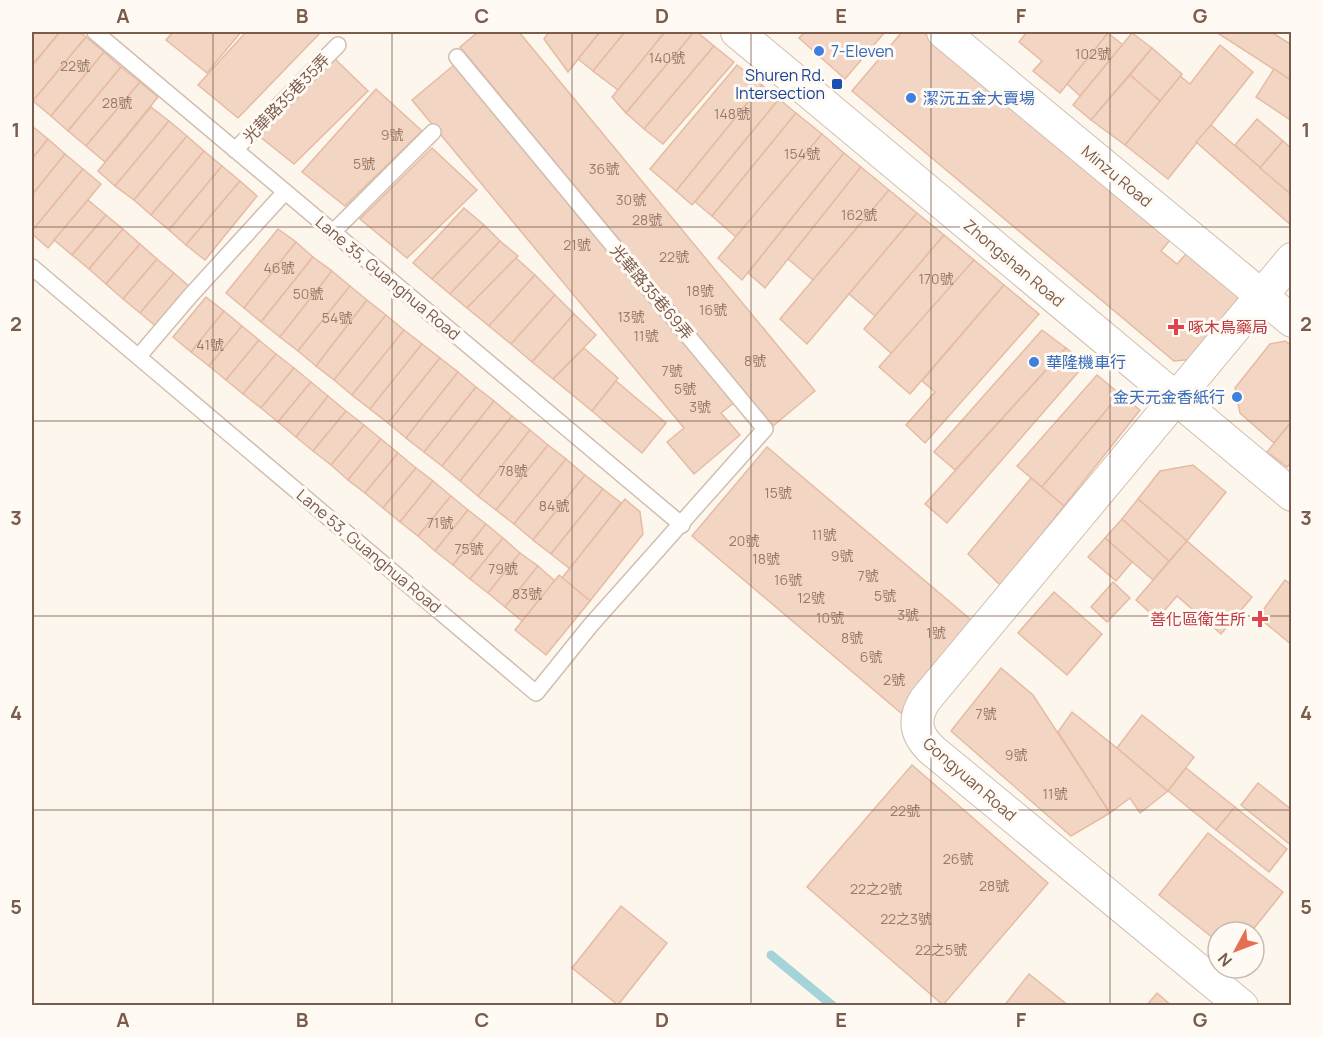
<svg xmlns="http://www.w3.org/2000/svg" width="1323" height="1037" font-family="Manrope,'Noto Sans TC',sans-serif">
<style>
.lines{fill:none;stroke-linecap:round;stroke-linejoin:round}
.stream{stroke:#a5d3da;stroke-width:9}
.building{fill:#f3d5c3;stroke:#e6bba3;stroke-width:1.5}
.lane-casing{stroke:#d1beb0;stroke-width:18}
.street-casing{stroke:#d1beb0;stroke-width:34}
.lane{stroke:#fff;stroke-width:15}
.street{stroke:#fff;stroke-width:32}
.grid{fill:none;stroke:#7a5c4d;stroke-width:1.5;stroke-opacity:0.55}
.shop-dot{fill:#3f7fe0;stroke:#fffaf3;stroke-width:2}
.transit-dot{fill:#1a4fb4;stroke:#fffaf3;stroke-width:2}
.health-dot{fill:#e0444e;stroke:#fffaf3;stroke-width:2}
.labels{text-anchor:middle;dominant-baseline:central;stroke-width:6;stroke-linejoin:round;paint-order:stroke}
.number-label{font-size:14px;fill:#987a6a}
.shop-label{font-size:16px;fill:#366cbe;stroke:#fffaf3;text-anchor:start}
.transit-label{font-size:16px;fill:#164399;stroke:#fffaf3;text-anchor:end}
.street-label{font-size:16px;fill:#7a5c4d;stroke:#fffaf3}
.health-label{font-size:16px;fill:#be3a42;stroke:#fffaf3;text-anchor:start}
.neatline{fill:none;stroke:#7a5c4d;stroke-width:2}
.grid-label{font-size:20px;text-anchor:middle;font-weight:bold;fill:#7a5c4d}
</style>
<rect width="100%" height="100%" fill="#fdf6ec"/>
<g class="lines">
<path class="stream" d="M771 955 833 1006"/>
</g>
<g class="building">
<path d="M32 32H60L32 65Z"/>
<path d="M60 32H79L86 37 33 101 32 66Z"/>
<path d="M173 32H241L207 73 166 40Z"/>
<path d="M246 32H321L238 118 198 85Z"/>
<path d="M478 32H519L815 391 773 426 460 47Z"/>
<path d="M549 32H600L568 72 544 39Z"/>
<path d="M600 32H625L593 71 578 59Z"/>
<path d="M625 32H665L618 90 593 71Z"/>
<path d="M665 32H694L626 113 612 97Z"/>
<path d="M694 32H697L714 46 644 129 626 113Z"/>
<path d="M805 32H885L845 79 799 38Z"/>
<path d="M902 32H923L1171 239 1161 251 1177 264 1187 253 1245 301 1196 359 1174 361 852 91Z"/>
<path d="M1027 32H1109L1060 93 1033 71 1042 61 1019 42Z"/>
<path d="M1216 32H1271L1292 45V81Z"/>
<path d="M1108 33 1123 45 1080 96 1067 84Z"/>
<path d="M1132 33 1152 48 1091 120 1073 105Z"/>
<path d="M86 37 104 52 51 116 33 101Z"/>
<path d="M1220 45 1253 72 1168 179 1125 145 1180 76 1190 84Z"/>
<path d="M714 46 734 62 663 144 644 129Z"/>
<path d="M1152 48 1182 74 1160 101 1130 75Z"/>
<path d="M104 52 121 67 68 131 51 116Z"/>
<path d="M333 57 368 91 294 164 259 136Z"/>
<path d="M454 65 734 403 721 413 740 435 694 474 667 442 684 428 412 100Z"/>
<path d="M737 65 762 85 676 191 650 169Z"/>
<path d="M121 67 140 82 86 146 68 131Z"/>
<path d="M1274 69 1292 81V121L1256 97Z"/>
<path d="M1130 75 1160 101 1125 145 1091 120Z"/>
<path d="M140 82 158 97 105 162 86 146Z"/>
<path d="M762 85 779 99 692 205 676 191Z"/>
<path d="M376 89 422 131 345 206 302 172Z"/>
<path d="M779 99 796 113 712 216 695 202Z"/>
<path d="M151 107 169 121 115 186 98 171Z"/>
<path d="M796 113 822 134 736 237 712 216Z"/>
<path d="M1257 119 1283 141 1260 168 1235 145Z"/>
<path d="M169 121 187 136 134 200 115 186Z"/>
<path d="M1211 125 1292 195V226L1196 142Z"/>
<path d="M32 126 48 139 32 159Z"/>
<path d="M822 134 844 153 742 280 718 258Z"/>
<path d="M187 136 204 151 151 215 134 200Z"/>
<path d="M48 139 65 154 32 195V159Z"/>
<path d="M1283 141 1292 149V195L1260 168Z"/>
<path d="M432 148 477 190 407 258 360 219Z"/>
<path d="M204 151 222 166 169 230 151 215Z"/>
<path d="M844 153 861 167 765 288 748 273Z"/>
<path d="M65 154 83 169 32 231V195Z"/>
<path d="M222 166 240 181 186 245 169 230Z"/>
<path d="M861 167 889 190 813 280 788 259Z"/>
<path d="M83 169 101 184 48 248 32 234V231Z"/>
<path d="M240 181 257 196 205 260 186 245Z"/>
<path d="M889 190 917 213 807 344 780 319Z"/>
<path d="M88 200 106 215 72 255 54 240Z"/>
<path d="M464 208 484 225 432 279 413 263Z"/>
<path d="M917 213 944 235 875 316 849 294Z"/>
<path d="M106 215 123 229 89 269 72 255Z"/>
<path d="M484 225 500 241 450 294 432 279Z"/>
<path d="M123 229 140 244 106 284 89 269Z"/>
<path d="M278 229 296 242 244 308 226 293Z"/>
<path d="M944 235 974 260 892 354 864 329Z"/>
<path d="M500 241 518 256 467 308 450 294Z"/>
<path d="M296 242 313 257 261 322 244 308Z"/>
<path d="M140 244 157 259 123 299 106 284Z"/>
<path d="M313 257 332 271 280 337 261 322Z"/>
<path d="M516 258 535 275 489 326 467 308Z"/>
<path d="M157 259 174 273 140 313 123 299Z"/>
<path d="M974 260 1004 285 910 394 879 367Z"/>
<path d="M332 271 350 286 298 351 280 337Z"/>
<path d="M174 273 191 288 158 328 140 313Z"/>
<path d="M535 275 555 295 511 344 489 326Z"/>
<path d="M1004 285 1039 314 925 443 906 425 935 392 922 381Z"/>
<path d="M350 286 367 300 316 366 298 351Z"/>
<path d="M555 295 574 314 532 362 511 344Z"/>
<path d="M206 297 224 311 191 352 173 337Z"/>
<path d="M367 300 386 315 334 380 316 366Z"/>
<path d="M224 311 242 326 209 366 191 352Z"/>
<path d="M574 314 596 335 553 379 532 362Z"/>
<path d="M386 315 404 330 352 395 334 380Z"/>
<path d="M242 326 259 340 226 380 209 366Z"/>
<path d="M404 330 422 344 370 409 352 395Z"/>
<path d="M1042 330 1066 348 955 470 934 452Z"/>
<path d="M259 340 276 354 243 394 226 380Z"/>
<path d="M1285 341 1292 346V421L1274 443 1240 413 1235 388 1270 344Z"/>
<path d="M422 344 440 358 388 423 370 409Z"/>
<path d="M584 348 618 378 592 411 553 379Z"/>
<path d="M1066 348 1086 363 947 523 925 504Z"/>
<path d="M276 354 294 368 261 408 243 394Z"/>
<path d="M440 358 458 372 406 438 388 423Z"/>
<path d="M294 368 311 382 278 422 261 408Z"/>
<path d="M458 372 476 387 424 452 406 438Z"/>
<path d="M1097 375 1120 394 1042 487 1017 466Z"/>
<path d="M616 381 666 423 642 453 592 411Z"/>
<path d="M311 382 328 396 296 437 278 422Z"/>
<path d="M476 387 494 401 442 466 424 452Z"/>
<path d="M1120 394 1140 410 1064 506 1042 487Z"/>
<path d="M328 396 346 411 313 451 296 437Z"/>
<path d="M494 401 512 416 460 481 442 466Z"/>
<path d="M346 411 364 425 331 465 313 451Z"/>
<path d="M512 416 530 430 478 496 460 481Z"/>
<path d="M1292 421V461L1287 467 1267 452Z"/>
<path d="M364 425 381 439 348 480 331 465Z"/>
<path d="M530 430 548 445 496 510 478 496Z"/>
<path d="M381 439 398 453 365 493 348 480Z"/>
<path d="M548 445 566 459 514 524 496 510Z"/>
<path d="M767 447 976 624 901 713 692 536Z"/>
<path d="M398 453 416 468 383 508 365 493Z"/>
<path d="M566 459 585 475 533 540 514 524Z"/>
<path d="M1193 465 1226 492 1187 541 1138 499 1160 471Z"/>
<path d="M416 468 433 481 400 522 383 508Z"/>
<path d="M585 475 603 489 551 554 533 540Z"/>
<path d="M1031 478 1064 506 1001 586 968 554Z"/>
<path d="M433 481 451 496 418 536 400 522Z"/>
<path d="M603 489 621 503 570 569 551 554Z"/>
<path d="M451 496 468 510 435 551 418 536Z"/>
<path d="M625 499 640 512 643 534 590 601 562 578Z"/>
<path d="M1138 499 1187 541 1169 561 1122 519Z"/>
<path d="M468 510 486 524 453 565 435 551Z"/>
<path d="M1122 519 1169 561 1153 580 1105 538Z"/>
<path d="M486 524 503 538 470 579 453 565Z"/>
<path d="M503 538 520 553 488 593 470 579Z"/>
<path d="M1105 538 1132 562 1116 581 1088 557Z"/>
<path d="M1187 541 1252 597 1221 634 1177 596 1157 619 1136 600Z"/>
<path d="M520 553 538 566 505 607 488 593Z"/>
<path d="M538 566 555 581 522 621 505 607Z"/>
<path d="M559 575 590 601 546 655 515 630Z"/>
<path d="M1285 580 1292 585V645L1258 617Z"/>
<path d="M1113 582 1130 598 1107 622 1091 607Z"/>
<path d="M1054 592 1102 634 1067 675 1018 633Z"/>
<path d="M1001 668 1033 695 1110 813 1071 836 951 731Z"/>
<path d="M1072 712 1117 748 1168 791 1140 813 1130 798 1110 813 1058 732Z"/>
<path d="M1142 715 1194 757 1168 791 1117 748Z"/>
<path d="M912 765 1048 883 943 1005 807 887Z"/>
<path d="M1186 768 1235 807 1216 830 1168 791Z"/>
<path d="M1258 783 1292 810V846L1241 805Z"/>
<path d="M1235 807 1287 849 1269 872 1216 830Z"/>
<path d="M1208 833 1283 892 1251 932H1218V942L1159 895Z"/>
<path d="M621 906 667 943 618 1005 572 968Z"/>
<path d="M1029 974 1069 1006H1004Z"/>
<path d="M1157 993 1172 1006H1146Z"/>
</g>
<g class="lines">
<g class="lane-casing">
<g id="lane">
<path d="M95 32 682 525"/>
<path d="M235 150 338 45"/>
<path d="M333 232 433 132"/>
<path d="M32 267 536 693 590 626 765 429 457 57"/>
<path d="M139 356 191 295 285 192"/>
</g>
</g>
<g class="street-casing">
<g id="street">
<path d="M737 32 1292 495"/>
<path d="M943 32 1292 321"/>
<path d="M1242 1006 932 750C915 734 913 719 925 700L1292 259"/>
</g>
</g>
<use href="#lane" class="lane"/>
<use href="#street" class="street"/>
</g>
<path class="grid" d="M213 32V1006M392 32V1006M572 32V1006M751 32V1006M931 32V1006M1110 32V1006M32 227H1292M32 421H1292M32 616H1292M32 810H1292"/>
<g class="shop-dot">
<circle cx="819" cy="51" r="6"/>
<circle cx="911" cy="98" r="6"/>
<circle cx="1034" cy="362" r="6"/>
<circle cx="1237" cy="397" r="6"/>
</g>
<rect class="transit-dot" x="831" y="78" width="12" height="12" rx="3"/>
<g class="health-dot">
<path d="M1173 318h6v6h6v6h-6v6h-6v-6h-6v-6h6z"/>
<path d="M1257 610h6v6h6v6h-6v6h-6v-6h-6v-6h6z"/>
</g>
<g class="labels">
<g class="number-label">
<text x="1093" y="53">102號</text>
<text x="667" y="57">140號</text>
<text x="75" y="65">22號</text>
<text x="117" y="102">28號</text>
<text x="732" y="113">148號</text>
<text x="392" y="134">9號</text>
<text x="802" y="153">154號</text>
<text x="364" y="163">5號</text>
<text x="604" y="168">36號</text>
<text x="631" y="199">30號</text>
<text x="859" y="214">162號</text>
<text x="647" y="219">28號</text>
<text x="577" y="244">21號</text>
<text x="674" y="256">22號</text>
<text x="279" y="267">46號</text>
<text x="936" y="278">170號</text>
<text x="700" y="290">18號</text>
<text x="308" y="293">50號</text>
<text x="713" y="309">16號</text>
<text x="631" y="316">13號</text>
<text x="337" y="317">54號</text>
<text x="646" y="335">11號</text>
<text x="210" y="344">41號</text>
<text x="755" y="360">8號</text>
<text x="672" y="370">7號</text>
<text x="685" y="388">5號</text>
<text x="700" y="406">3號</text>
<text x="513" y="470">78號</text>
<text x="778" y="492">15號</text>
<text x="554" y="505">84號</text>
<text x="440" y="522">71號</text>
<text x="824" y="534">11號</text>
<text x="744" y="540">20號</text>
<text x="469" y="548">75號</text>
<text x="842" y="555">9號</text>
<text x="766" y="558">18號</text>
<text x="503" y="568">79號</text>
<text x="868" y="575">7號</text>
<text x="788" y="579">16號</text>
<text x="527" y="593">83號</text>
<text x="885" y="595">5號</text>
<text x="811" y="597">12號</text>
<text x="908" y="614">3號</text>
<text x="830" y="617">10號</text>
<text x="936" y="632">1號</text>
<text x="852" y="637">8號</text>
<text x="871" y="656">6號</text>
<text x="894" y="679">2號</text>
<text x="986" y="713">7號</text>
<text x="1016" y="754">9號</text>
<text x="1055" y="793">11號</text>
<text x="905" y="810">22號</text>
<text x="958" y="858">26號</text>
<text x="994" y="885">28號</text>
<text x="876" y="888">22之2號</text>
<text x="906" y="918">22之3號</text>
<text x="941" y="949">22之5號</text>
</g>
<g class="shop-label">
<text x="831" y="51">7-Eleven</text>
<text x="923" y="98">潔沅五金大賣場</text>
<text x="1046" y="362">華隆機車行</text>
<text x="1225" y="397" text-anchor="end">金天元金香紙行</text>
</g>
<g class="transit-label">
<text x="825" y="75">Shuren Rd.<tspan x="825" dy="18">Intersection</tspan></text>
</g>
<g class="street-label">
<text transform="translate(286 98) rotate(-46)">光華路35巷35弄</text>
<text transform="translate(1117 176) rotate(40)">Minzu Road</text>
<text transform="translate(1014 263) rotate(40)">Zhongshan Road</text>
<text transform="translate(388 278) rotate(40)">Lane 35, Guanghua Road</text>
<text transform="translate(652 292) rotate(50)">光華路35巷69弄</text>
<text transform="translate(369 551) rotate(40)">Lane 53, Guanghua Road</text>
<text transform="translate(970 779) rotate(41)">Gongyuan Road</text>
</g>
<g class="health-label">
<text x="1188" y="327">啄木鳥藥局</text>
<text x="1246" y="619" text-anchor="end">善化區衛生所</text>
</g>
</g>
<rect width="1323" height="1037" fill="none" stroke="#fffaf3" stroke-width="66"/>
<g transform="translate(1236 950) rotate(229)"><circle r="28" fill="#fffaf3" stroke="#cabbb1" stroke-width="1.5"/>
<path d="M0-4.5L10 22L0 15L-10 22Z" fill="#e76f51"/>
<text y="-9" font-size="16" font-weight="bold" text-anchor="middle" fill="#7a5c4d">N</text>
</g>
<rect x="33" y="33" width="1257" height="971" class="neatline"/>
<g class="grid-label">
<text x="123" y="23">A</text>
<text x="302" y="23">B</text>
<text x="482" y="23">C</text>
<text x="662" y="23">D</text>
<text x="841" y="23">E</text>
<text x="1021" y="23">F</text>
<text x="1200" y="23">G</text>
<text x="16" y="137">1</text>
<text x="1306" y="137">1</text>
<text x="16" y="331">2</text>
<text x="1306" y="331">2</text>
<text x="16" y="525">3</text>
<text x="1306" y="525">3</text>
<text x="16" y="720">4</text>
<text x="1306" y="720">4</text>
<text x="16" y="914">5</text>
<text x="1306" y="914">5</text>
<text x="123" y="1027">A</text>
<text x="302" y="1027">B</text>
<text x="482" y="1027">C</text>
<text x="662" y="1027">D</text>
<text x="841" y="1027">E</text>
<text x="1021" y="1027">F</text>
<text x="1200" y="1027">G</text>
</g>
</svg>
